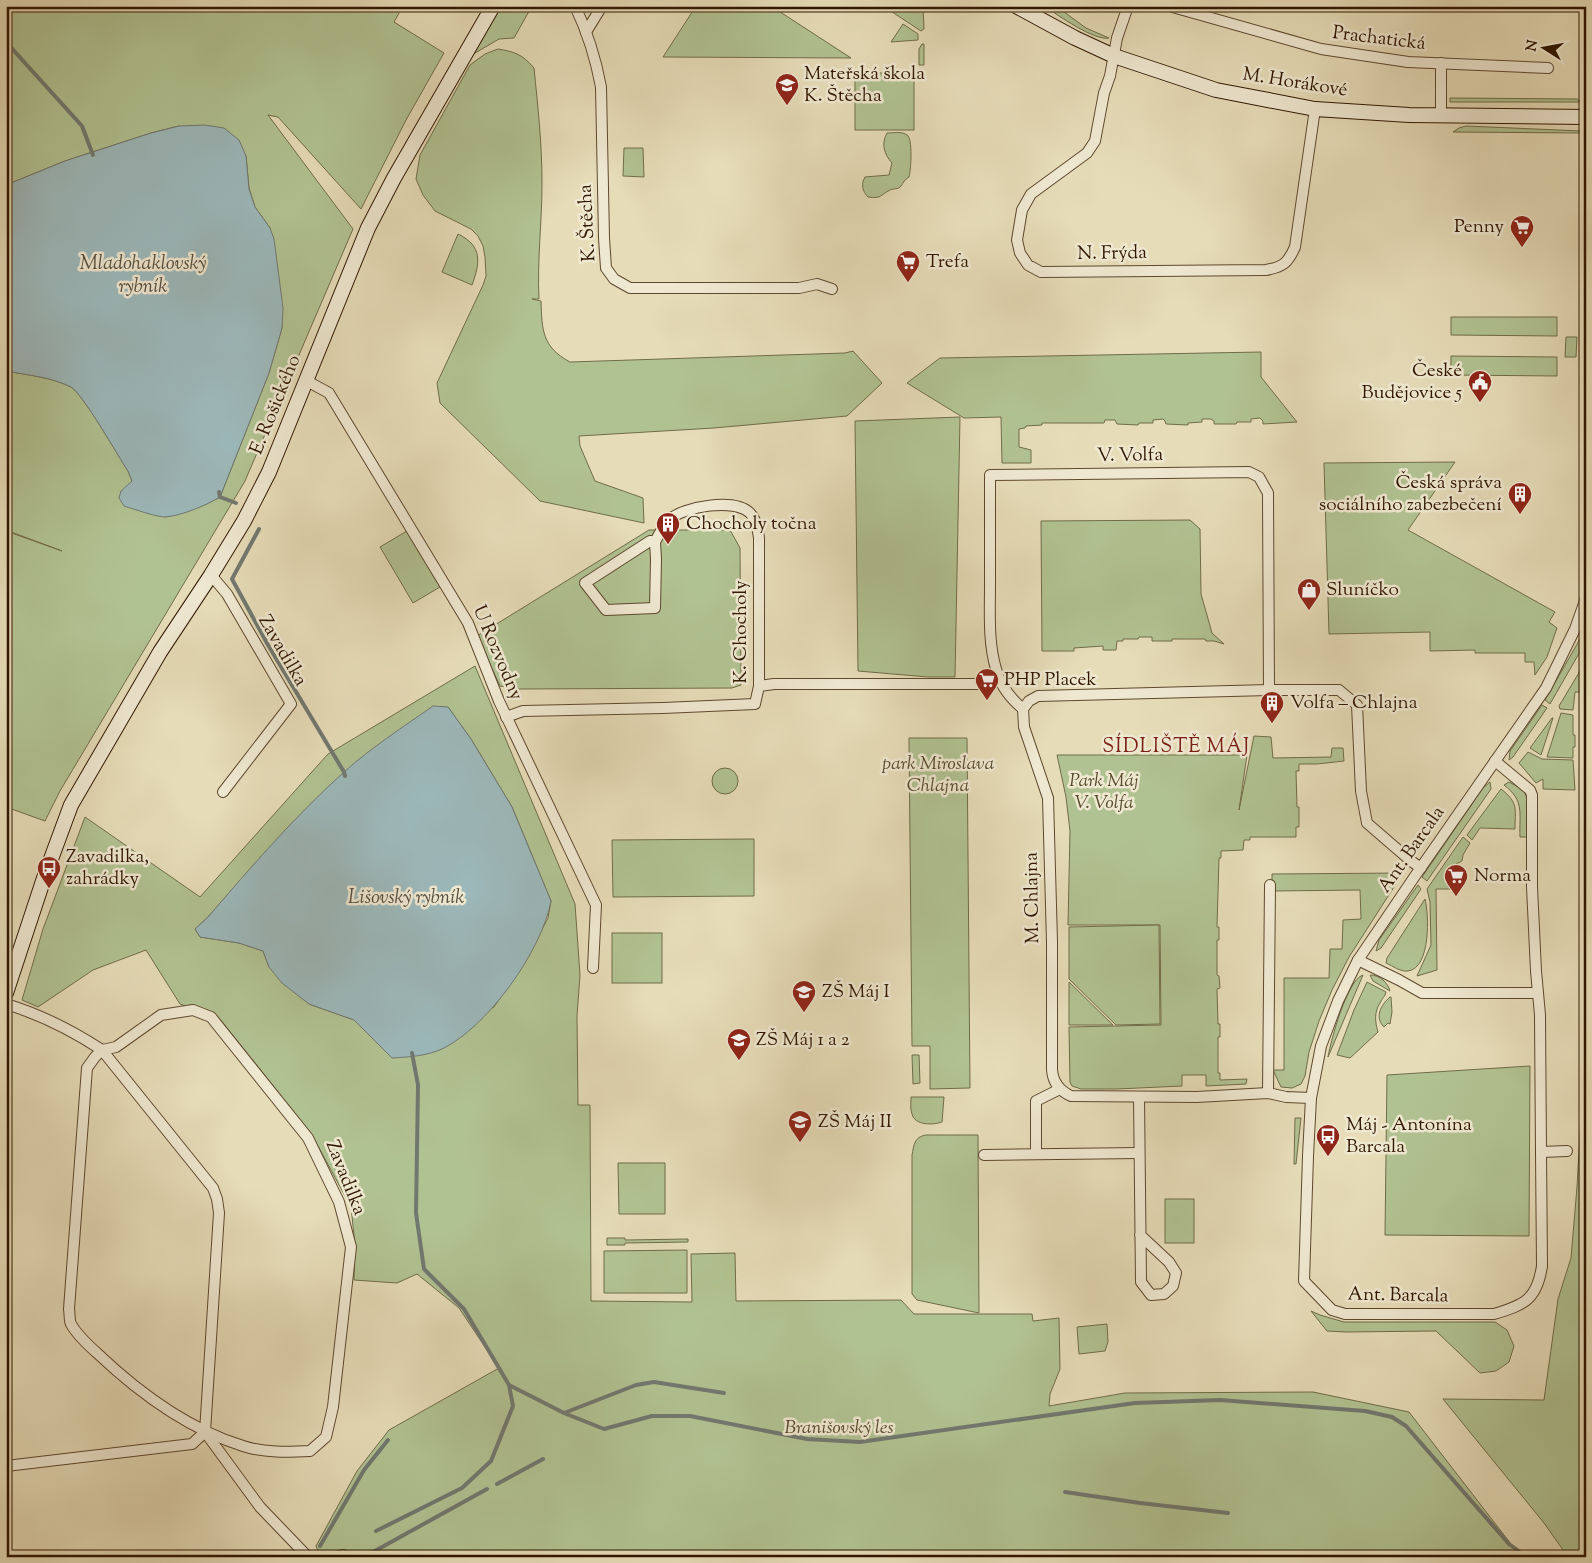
<svg xmlns="http://www.w3.org/2000/svg" width="1592" height="1563" font-family="'Sorts Mill Goudy',serif">
<style>
.green{fill:#b1c292;stroke:#706c49;fill-rule:evenodd}
.water{fill:#9cb8ba;stroke:#717870}
.lines{fill:none;stroke-linecap:round;stroke-linejoin:round}
.stream{stroke:#717870;stroke-width:4}
.street-casing{stroke:#5e482e;stroke-width:12}
.secondary-casing{stroke:#301700;stroke-width:16}
.street{stroke:#efe8d1;stroke-width:10}
.secondary{stroke:#efe8d1;stroke-width:14}
.labels{text-anchor:middle;dominant-baseline:central;stroke-width:5;stroke-linejoin:round;paint-order:stroke}
.street-label{font-size:19px;fill:#301700;stroke:#efe8d1}
.poi-label{font-size:19px;fill:#301700;stroke:#efe8d1;text-anchor:start}
.park-label{font-size:19px;font-style:italic;fill:#574a2c;stroke:#efe8d1}
.water-label{font-size:20px;font-style:italic;fill:#564f41;stroke:#efe8d1}
.neighbourhood-label{font-size:20px;letter-spacing:1px;fill:#7a1f14;stroke:#efe8d1}
</style>
<rect width="100%" height="100%" fill="#e6dcb8"/>
<filter id="stains"><feTurbulence type="fractalNoise" baseFrequency=".004" numOctaves="4"/><feColorMatrix values="0 0 0 0 .2 0 0 0 0 .09 0 0 0 0 .02 0 0 0 .5 -.17"/></filter>
<radialGradient id="worn" r=".72"><stop offset=".6" stop-color="#630" stop-opacity="0"/><stop offset="1" stop-color="#630" stop-opacity=".3"/></radialGradient>
<g class="green">
<path d="M6 6H403L394 22 444 53 406 120 361 209 278 117 268 115 353 229 245 481 60 791 45 821 6 807V531L62 551 6 530V371C27 375 51 377 71 387 83 394 118 456 128 471L132 481 165 517C184 512 203 507 220 497L269 373 282 328 270 228 255 207 249 188 246 156 179 126 151 133 65 161 6 185Z"/>
<path d="M498 6H532L514 38 499 39 470 56Z"/>
<path d="M696 6H771L851 58 663 57Z"/>
<path d="M887 6H923L924 29 921 31 886 8Z"/>
<path d="M1044 6H1056L1086 28 1109 38C1094 41 1058 15 1044 6Z"/>
<path d="M903 24 918 34V40L891 42Z"/>
<path d="M922 44H924V65H919V49Z"/>
<path d="M498 49C515 52 522 54 534 68 538 107 542 145 542 183 542 222 537 261 539 299H532L541 301C542 330 542 347 570 362L845 353 853 351 882 383 847 416 714 428 579 436 580 446 595 481 643 498 644 523 540 501 440 403 437 383 483 285 486 276 485 257 483 246 478 236 471 229 435 211 423 195 416 179 420 155 470 65 485 54Z"/>
<rect x="855" y="73" width="59" height="57"/>
<path d="M1450 98 1577 99 1580 101V102H1450Z"/>
<path d="M1466 126 1581 131V133L1453 132 1459 128Z"/>
<path d="M887 133C893 133 902 131 907 135 913 138 911 170 909 177 904 180 904 182 901 186 898 190 894 188 890 190 880 195 882 199 868 197 862 191 861 184 865 177L889 175 892 163C884 154 881 144 887 133Z"/>
<path d="M624 148H643L644 177 623 176Z"/>
<path d="M458 234C483 246 480 263 472 285L442 272Z"/>
<path d="M1451 317H1557V336L1451 335Z"/>
<path d="M1566 337H1577L1576 357H1565Z"/>
<path d="M1261 352V377L1297 422 1263 424V421L1260 418 1251 419V422H1237L1236 424H1214V421L1211 419H1202V422L1188 423V425L1166 424 1165 421 1163 419 1153 420V423H1139L1138 425 1117 424 1115 420H1105L1104 423H1042V425L1026 426 1025 428 1019 429V447L1031 450V463H1002L1001 417 964 418 907 383 940 358Z"/>
<path d="M1451 356 1557 357V376L1451 375Z"/>
<path d="M960 417 955 677H928L858 671 855 421Z"/>
<path d="M1455 462 1408 530 1555 612 1549 622 1557 628 1547 657 1535 675 1534 662H1525V653H1475V650L1430 651V632L1329 634 1324 463Z"/>
<path d="M1190 520 1200 529 1201 594 1212 633 1224 644 1214 641H1206L1205 639H1172V641H1152V637H1139L1138 639H1123V641H1117L1116 650H1103V646L1074 648V651H1042L1041 521Z"/>
<path d="M649 530H730L740 548 741 685 732 688 519 689 500 686 477 636Z"/>
<path d="M407 531 440 587 413 603 380 547Z"/>
<path d="M1580 639 1585 643 1550 704 1545 700Z"/>
<path d="M1586 661V692H1575L1573 710 1560 709 1559 706Z"/>
<path d="M475 666 575 904 580 975 577 1016 578 1105H590L591 1301 692 1302 691 1254 735 1253 736 1301 901 1300 914 1314H1032L1033 1321 1059 1318 1060 1369 1050 1394 1049 1406 1125 1393 1313 1392 1409 1412 1521 1557H320L316 1546 357 1471 389 1430 499 1368 459 1308 417 1274 397 1283 354 1280 355 1245 351 1207 312 1135 219 1018 180 1004 146 950 93 970 38 1007 22 1000 43 929 85 817 200 897 328 754ZM448 707 471 739 512 807 551 901 548 918 525 961 494 1007 392 1058 354 1020 309 1004 269 967 263 951 239 943 200 937 195 929 208 917 290 825Z"/>
<path d="M1542 705 1547 708 1513 757 1509 760 1510 751Z"/>
<path d="M1561 713 1573 715V735H1575V747H1573V758L1547 757Z"/>
<path d="M1552 718H1553L1541 755 1530 748Z"/>
<path d="M1254 736 1271 737 1273 758 1331 757 1332 748H1343L1344 761 1317 764H1299V771H1296L1297 807H1299V827H1296V837H1250V840H1244L1243 850 1221 851V858H1219L1217 927H1219V940H1217V975L1219 976 1220 988 1217 989 1218 1024H1220V1037H1218V1073H1220V1080L1247 1079 1246 1084 1206 1086V1075H1182V1086L1117 1089H1081L1072 1086 1070 1082 1069 1027 1161 1025 1160 925H1068L1070 831 1066 797 1057 755H1247L1239 810Z"/>
<path d="M909 738H967L970 1088 930 1089V1046H912Z"/>
<path d="M1528 752 1542 759 1573 760 1575 790 1543 789V779L1536 783 1519 763Z"/>
<circle cx="725" cy="781" r="13"/>
<path d="M1490 782 1491 789 1427 881 1422 877 1483 788Z"/>
<path d="M1509 782C1514 785 1522 788 1525 793 1530 802 1527 826 1527 837H1520C1519 813 1525 801 1504 785Z"/>
<path d="M1501 789C1519 803 1515 809 1515 829L1480 828 1472 840 1467 835Z"/>
<path d="M1463 837 1470 843 1463 855 1462 861 1456 864V889H1436L1437 970 1417 976 1431 945 1430 902 1427 889Z"/>
<path d="M754 839V896L613 897 612 840Z"/>
<path d="M1403 873 1349 957 1332 990 1319 1021 1309 1052 1305 1076 1301 1084 1292 1088 1281 1087 1273 1070H1284V978H1329L1330 949H1342L1343 920 1361 919 1360 890 1272 891V874Z"/>
<path d="M1418 885 1421 889 1381 948 1376 951 1379 940Z"/>
<path d="M1425 899C1429 914 1431 968 1408 971 1400 972 1393 966 1386 963L1387 958Z"/>
<path d="M1159 925 1160 1024 1116 1025 1069 979V927Z"/>
<rect x="612" y="933" width="50" height="50"/>
<path d="M1363 975 1328 1057C1331 1040 1347 980 1363 975Z"/>
<path d="M1370 975C1380 975 1388 983 1390 991L1373 981Z"/>
<path d="M1069 982 1113 1025H1069Z"/>
<path d="M1367 982 1386 992C1385 997 1382 998 1380 1003 1374 1012 1375 1022 1378 1032L1350 1058 1337 1055 1354 1010Z"/>
<path d="M1390 997H1391L1392 1012 1390 1024 1388 1023 1384 1027C1374 1017 1381 1005 1390 997Z"/>
<path d="M1586 1023V1557H1568L1544 1523 1443 1399 1544 1400 1558 1299 1571 1258 1577 1187Z"/>
<path d="M912 1055H919L920 1083 913 1084Z"/>
<path d="M1530 1066 1529 1236 1385 1235 1387 1075Z"/>
<path d="M911 1097H944L942 1122C934 1125 915 1126 912 1114 910 1110 911 1102 911 1097Z"/>
<path d="M1295 1118H1301L1296 1164H1294Z"/>
<path d="M926 1135H978L979 1313 917 1300 912 1294V1155C914 1145 914 1137 926 1135Z"/>
<path d="M618 1163H665V1214H619Z"/>
<rect x="1165" y="1199" width="29" height="44"/>
<path d="M607 1238H625V1240L688 1239V1242L625 1243V1245H607Z"/>
<path d="M687 1250V1293H604V1251Z"/>
<path d="M1311 1311 1320 1315 1344 1322H1495L1507 1330 1514 1346 1509 1362 1496 1371 1480 1373 1436 1331 1346 1332 1327 1331Z"/>
<path d="M1107 1324 1108 1342 1105 1351 1079 1354 1077 1327Z"/>
</g>
<g class="water">
<path d="M205 125 224 128 239 140 246 156 249 189 255 207 270 228 274 239 283 308 282 328 269 373 220 497C207 505 181 516 165 517 156 517 134 509 124 506L119 498 121 491 132 481 128 471C118 456 83 394 71 387 51 377 27 375 6 371V185L65 161 151 133 179 126Z"/>
<path d="M433 706 448 707 471 739 512 807 551 901C542 950 489 1025 444 1048 428 1056 409 1057 392 1058L354 1020 309 1004 282 983 269 967 263 951 239 943 200 937 195 929 208 917C251 867 295 816 344 772 372 747 403 727 433 706Z"/>
</g>
<g class="lines">
<g class="stream">
<path d="M6 42 82 126 93 155"/>
<path d="M219 492 220 497 236 503"/>
<path d="M259 529 232 579 268 645 344 772 345 776"/>
<path d="M412 1053 418 1085 416 1213 424 1269 464 1309 509 1385 564 1413 604 1429 652 1416H690L807 1439 860 1442 1135 1403 1220 1400 1365 1411 1392 1417 1406 1426 1509 1544 1520 1552"/>
<path d="M564 1413 636 1385 654 1382 724 1393"/>
<path d="M497 1484 543 1459"/>
<path d="M1065 1492 1140 1503 1228 1513"/>
<path d="M376 1531 462 1488 491 1461 513 1406 509 1385"/>
<path d="M320 1546 364 1470 388 1440"/>
<path d="M353 1557 373 1552 487 1489"/>
</g>
<g class="street-casing">
<g id="street">
<path d="M575 6C587 31 596 60 601 87L604 238 606 268 614 279 630 288H799L817 284 832 289"/>
<path d="M1128 6 1117 38 1110 76 1104 93 1095 141 1087 153 1031 194 1022 210 1017 240 1020 253 1028 265 1041 272 1266 270C1283 267 1288 263 1295 247L1315 109"/>
<path d="M1169 6 1321 49 1408 62 1548 68"/>
<path d="M586 32 602 6"/>
<path d="M1441 63V116"/>
<path d="M307 381 329 393 468 623 499 701 596 905 593 968"/>
<path d="M650 541 655 542 656 559 655 608 606 610 585 583Z"/>
<path d="M211 575 227 594 291 704 223 792"/>
<path d="M759 686 774 684H982L999 679"/>
<path d="M1023 709C1010 698 1000 685 996 669 988 642 990 612 990 585 990 548 990 512 990 475L1249 472 1259 477 1268 493 1269 690"/>
<path d="M1023 709 1024 727 1048 798 1052 942V1070C1053 1082 1060 1091 1071 1096L1197 1097 1268 1093 1286 1097 1311 1098"/>
<path d="M1023 709 1029 701 1038 696 1269 690H1339L1357 705 1361 791 1367 823 1411 861 1421 868"/>
<path d="M506 717 523 711 663 708 755 704 759 686V538C758 529 756 519 750 513 735 498 684 506 669 520 663 526 659 534 655 542"/>
<path d="M1495 761 1530 790 1532 795V887L1536 971 1540 1015 1541 1152 1567 1151"/>
<path d="M1358 960 1399 980 1422 993H1538"/>
<path d="M6 1004C39 1014 73 1031 102 1050L213 1188 217 1199 219 1213 205 1432 260 1507 308 1557"/>
<path d="M193 1010 211 1017 308 1138 339 1202 351 1247 333 1407 326 1437 310 1451C288 1452 264 1453 243 1446 188 1429 138 1392 97 1353 88 1345 77 1335 71 1324 69 1320 70 1314 69 1309L87 1068 95 1057 102 1050 116 1047 161 1015Z"/>
<path d="M1268 1093 1270 885"/>
<path d="M1139 1097 1141 1282 1151 1295 1164 1294 1173 1286 1176 1273 1169 1262 1140 1235"/>
<path d="M1541 1152 1542 1266C1537 1299 1525 1305 1494 1314H1345L1332 1310 1304 1281 1308 1156 1311 1098 1321 1046 1338 1001 1358 960 1415 876 1546 688 1575 629 1586 598"/>
<path d="M1036 1154V1101L1060 1089"/>
<path d="M984 1155 1139 1153"/>
<path d="M6 1466 192 1444 205 1432"/>
<path d="M335 1557 343 1555"/>
</g>
</g>
<g class="secondary-casing">
<g id="secondary">
<path d="M1016 6 1075 38 1114 56 1216 90 1315 109 1409 115 1586 117"/>
<path d="M6 993 44 878 71 805 160 652 211 575 244 521 269 472 368 228 394 178 493 6"/>
</g>
</g>
<use href="#street" class="street"/>
<use href="#secondary" class="secondary"/>
</g>
<defs>
<g id="school-pin" transform="scale(1.25)"><path d="M0 17L-7.5 6A9.5 9.5 0 1 1 7.5 6Z" fill="#8f2418" stroke="#efe8d1"/><path d="M0-5L7-2L0 1L-7-2ZM-4 1L0 2.5L4 1V4Q0 6-4 4Z" fill="#fff"/></g>
<g id="supermarket-pin" transform="scale(1.25)"><path d="M0 17L-7.5 6A9.5 9.5 0 1 1 7.5 6Z" fill="#8f2418" stroke="#efe8d1"/><path d="M-6-5.5h2.5l.6 2H6L4.5 2H-2.5L-4.4-4H-6ZM-1.5 3.2a1.3 1.3 0 1 0 .1 0ZM3 3.2a1.3 1.3 0 1 0 .1 0Z" fill="#fff"/></g>
<g id="civic-pin" transform="scale(1.25)"><path d="M0 17L-7.5 6A9.5 9.5 0 1 1 7.5 6Z" fill="#8f2418" stroke="#efe8d1"/><path d="M-.6-6.5H3V-4.5H.6V-3L4-1V1h2V6H-6V1h2V-1L-.6-3ZM-1.2 2.5V6h2.4V2.5Z" fill="#fff"/></g>
<g id="building-pin" transform="scale(1.25)"><path d="M0 17L-7.5 6A9.5 9.5 0 1 1 7.5 6Z" fill="#8f2418" stroke="#efe8d1"/><path d="M-4-6H4V6H1V3H-1V6H-4ZM-2.5-4.3h1.7v1.8h-1.7ZM.8-4.3h1.7v1.8H.8ZM-2.5-1h1.7V.8h-1.7ZM.8-1h1.7V.8H.8Z" fill="#fff"/></g>
<g id="shop-pin" transform="scale(1.25)"><path d="M0 17L-7.5 6A9.5 9.5 0 1 1 7.5 6Z" fill="#8f2418" stroke="#efe8d1"/><path d="M-5-2.5h2.3a2.7 3.5 0 0 1 5.4 0H5L5.5 6h-11ZM-1.5-2.5h3a1.5 2.3 0 0 0-3 0Z" fill="#fff"/></g>
<g id="bus-pin" transform="scale(1.25)"><path d="M0 17L-7.5 6A9.5 9.5 0 1 1 7.5 6Z" fill="#8f2418" stroke="#efe8d1"/><path d="M-5-6H5V4H4V6H2V4H-2V6H-4V4H-5ZM-3.5-4V0h7V-4ZM-3.5 1.2v1.5H-2V1.2ZM2 1.2v1.5H3.5V1.2Z" fill="#fff"/></g>
</defs>
<g fill-rule="evenodd">
<use href="#school-pin" x="787" y="85"/>
<use href="#supermarket-pin" x="1522" y="227"/>
<use href="#supermarket-pin" x="908" y="262"/>
<use href="#civic-pin" x="1480" y="382"/>
<use href="#building-pin" x="1520" y="494"/>
<use href="#building-pin" x="668" y="524"/>
<use href="#shop-pin" x="1309" y="590"/>
<use href="#supermarket-pin" x="987" y="680"/>
<use href="#building-pin" x="1272" y="703"/>
<use href="#bus-pin" x="49" y="868"/>
<use href="#supermarket-pin" x="1456" y="876"/>
<use href="#school-pin" x="804" y="992"/>
<use href="#school-pin" x="739" y="1040"/>
<use href="#school-pin" x="800" y="1122"/>
<use href="#bus-pin" x="1328" y="1136"/>
</g>
<g class="labels">
<g class="street-label">
<text transform="translate(1379 39) rotate(7)">Prachatická</text>
<text transform="translate(1295 83) rotate(9)">M. Horákové</text>
<text transform="translate(588 223) rotate(-93)">K. Štěcha</text>
<text transform="translate(1112 254) rotate(-1)">N. Frýda</text>
<text transform="translate(276 405) rotate(-68)">E. Rošického</text>
<text transform="translate(1130 456) rotate(-1)">V. Volfa</text>
<text transform="translate(741 632) rotate(-90)">K. Chocholy</text>
<text transform="translate(282 651) rotate(60)">Zavadilka</text>
<text transform="translate(497 653) rotate(67)">U Rozvodny</text>
<text transform="translate(1412 850) rotate(-55)">Ant. Barcala</text>
<text transform="translate(1033 898) rotate(-91)">M. Chlajna</text>
<text transform="translate(345 1178) rotate(68)">Zavadilka</text>
<text transform="translate(1398 1296) rotate(1)">Ant. Barcala</text>
</g>
<g class="poi-label">
<text x="804" y="74">Mateřská škola<tspan x="804" dy="22">K. Štěcha</tspan></text>
<text x="1504" y="227" text-anchor="end">Penny</text>
<text x="926" y="262">Trefa</text>
<text x="1462" y="371" text-anchor="end">České<tspan x="1462" dy="22">Budějovice 5</tspan></text>
<text x="1502" y="483" text-anchor="end">Česká správa<tspan x="1502" dy="22">sociálního zabezbečení</tspan></text>
<text x="686" y="524">Chocholy točna</text>
<text x="1326" y="590">Sluníčko</text>
<text x="1004" y="680">PHP Placek</text>
<text x="1290" y="703">Volfa – Chlajna</text>
<text x="66" y="857">Zavadilka,<tspan x="66" dy="22">zahrádky</tspan></text>
<text x="1474" y="876">Norma</text>
<text x="822" y="992">ZŠ Máj I</text>
<text x="756" y="1040">ZŠ Máj 1 a 2</text>
<text x="818" y="1122">ZŠ Máj II</text>
<text x="1346" y="1125">Máj - Antonína<tspan x="1346" dy="22">Barcala</tspan></text>
</g>
<g class="park-label">
<text x="938" y="764">park Miroslava<tspan x="938" dy="22">Chlajna</tspan></text>
<text x="1104" y="781">Park Máj<tspan x="1104" dy="22">V. Volfa</tspan></text>
<text x="839" y="1428">Branišovský les</text>
</g>
<g class="water-label">
<text x="143" y="264">Mladohaklovský<tspan x="143" dy="23">rybník</tspan></text>
<text x="406" y="898">Lišovský rybník</text>
</g>
<g class="neighbourhood-label">
<text x="1176" y="747">SÍDLIŠTĚ MÁJ</text>
</g>
</g>
<rect width="1592" height="1563" fill="none" stroke="#e6dcb8" stroke-width="25"/>
<rect x="8" y="8" width="1577" height="1548" fill="none" stroke="#301700" stroke-width="2.5"/>
<rect x="12" y="12" width="1567" height="1538" fill="none" stroke="#301700"/>
<g transform="translate(1544 48) rotate(281)" stroke="#efe8d1" stroke-width="4" paint-order="stroke">
<path d="M0-4L9 19L0 12L-9 19Z" fill="#301700"/>
<text y="-8" font-size="14" font-weight="bold" text-anchor="middle" fill="#301700">N</text>
</g>
<rect width="100%" height="100%" filter="url(#stains)"/>
<rect width="100%" height="100%" fill="url(#worn)"/>
</svg>
